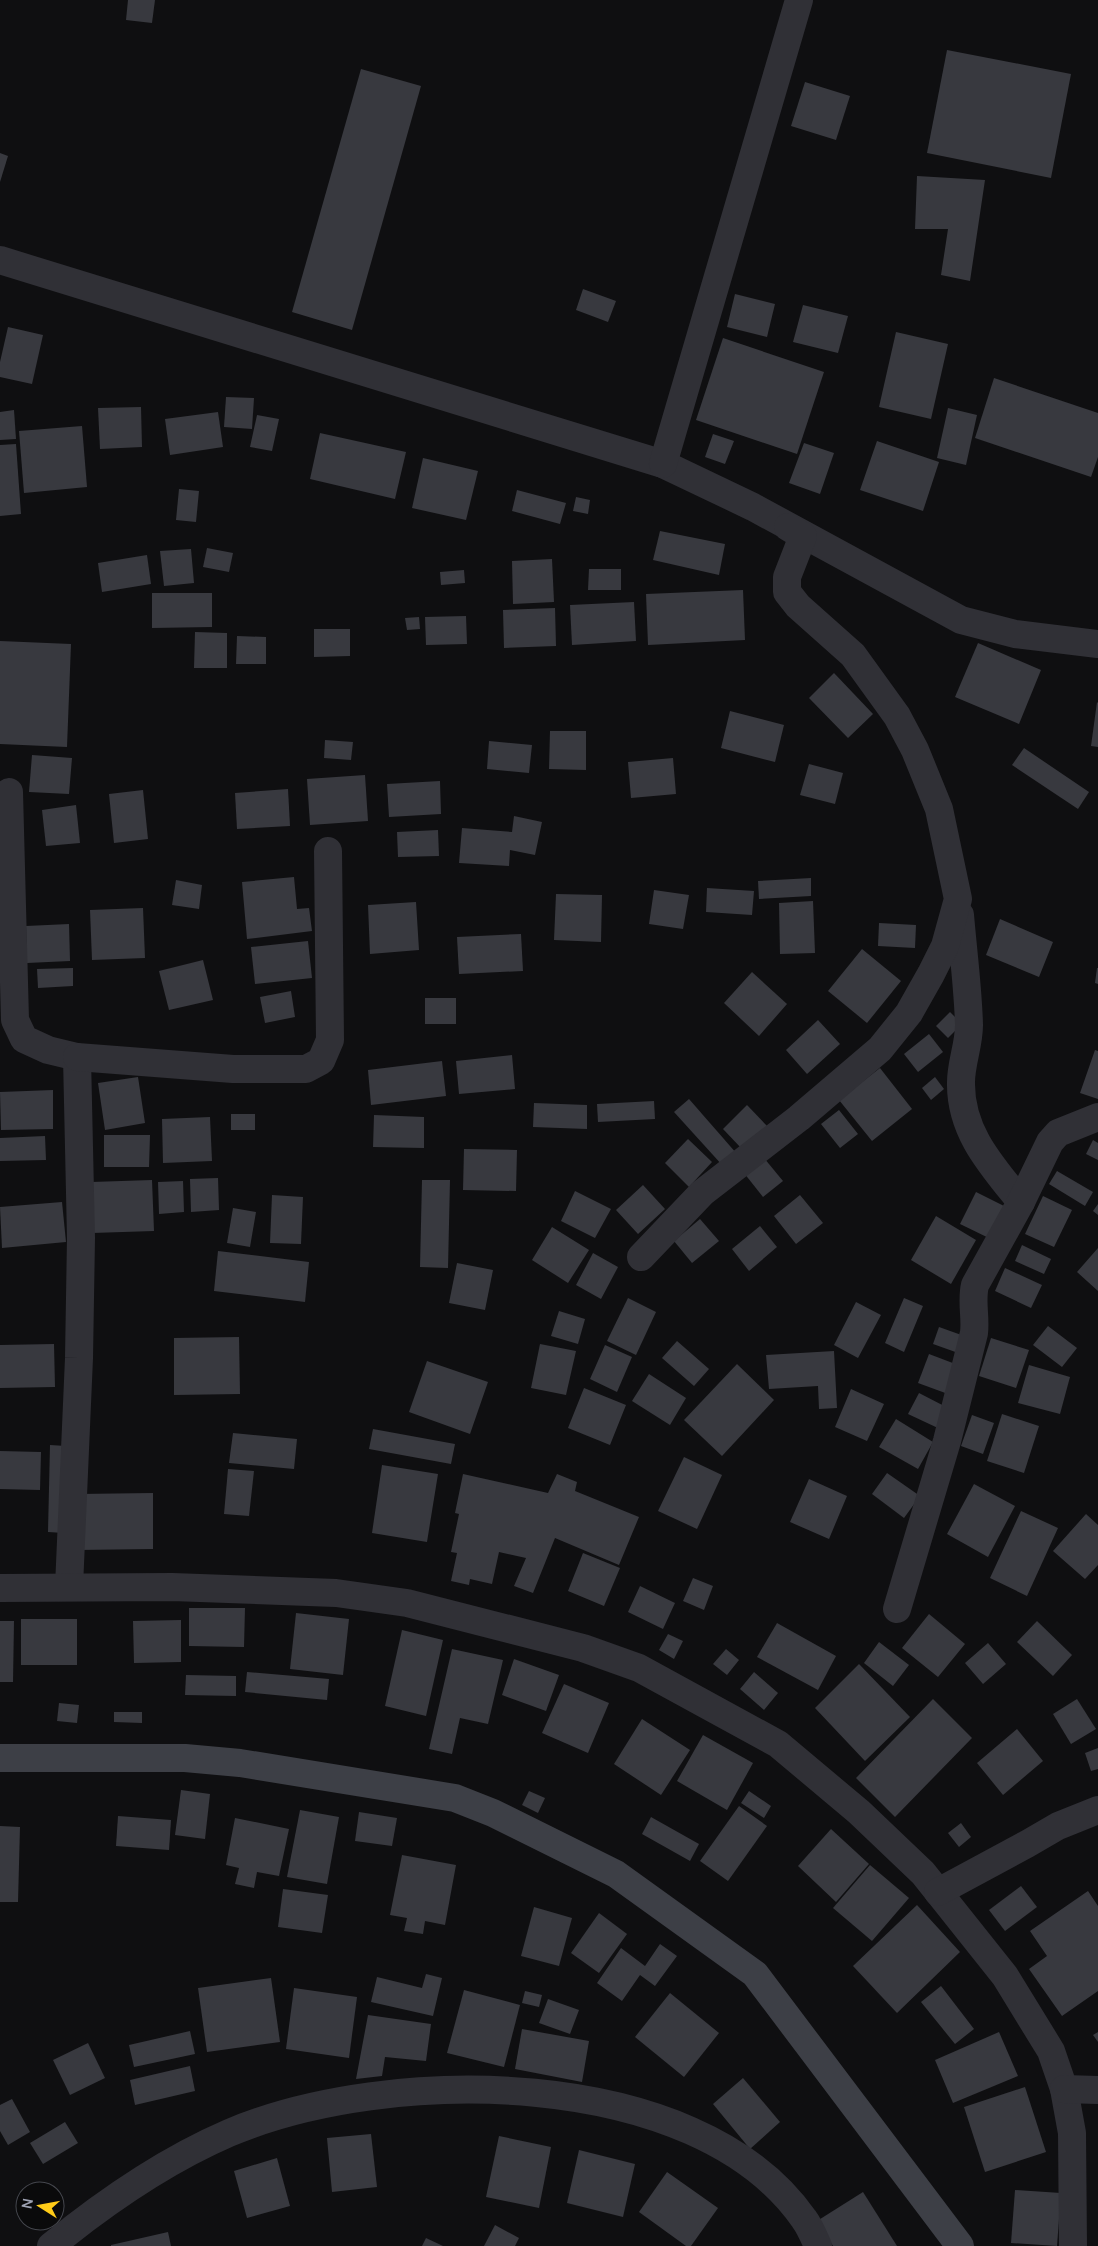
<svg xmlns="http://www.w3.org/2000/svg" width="1098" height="2246" font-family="Manrope,sans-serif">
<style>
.building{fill:#38393f}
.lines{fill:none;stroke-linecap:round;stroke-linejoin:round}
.street{stroke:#303036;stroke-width:28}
.secondary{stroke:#3d3f46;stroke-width:28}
</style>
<rect width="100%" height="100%" fill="#0f0f11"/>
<g class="building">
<path d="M128 0H155L152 23 126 20Z"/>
<path d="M947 50 1071 74 1051 178 927 153Z"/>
<path d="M361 69 421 86 352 330 292 312Z"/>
<path d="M805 82 850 96 836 140 791 126Z"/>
<path d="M0 153 8 156 0 182Z"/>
<path d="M917 176 985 180 970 281 941 275 948 229H915Z"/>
<path d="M583 289 616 301 608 322 576 310Z"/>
<path d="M735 294 775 304 767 337 727 327Z"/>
<path d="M803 305 848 316 838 353 793 342Z"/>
<path d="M8 327 43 335 32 384 0 377V362Z"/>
<path d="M896 332 948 344 931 419 879 407Z"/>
<path d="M723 338 824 372 797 454 696 420Z"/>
<path d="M994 378 1098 413V457L1091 477 975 438Z"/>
<path d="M226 397 254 398 252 429 224 427Z"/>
<path d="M141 407 142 447 100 449 98 408Z"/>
<path d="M948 408 977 415 966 465 937 458Z"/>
<path d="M14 410 16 439 0 440V412Z"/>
<path d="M218 412 223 447 170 455 165 419Z"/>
<path d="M257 415 279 419 272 451 250 447Z"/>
<path d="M82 426 87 487 24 493 19 431Z"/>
<path d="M320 433 406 452 395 499 310 479Z"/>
<path d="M713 434 734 441 725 464 705 457Z"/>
<path d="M877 441 939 462 923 511 860 490Z"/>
<path d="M804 443 834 453 820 494 789 483Z"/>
<path d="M16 444 21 514 0 516V445Z"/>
<path d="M423 458 478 471 466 520 412 508Z"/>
<path d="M179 489 199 491 196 522 176 520Z"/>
<path d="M517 490 566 503 560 524 512 511Z"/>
<path d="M576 497 590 500 588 514 573 511Z"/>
<path d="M660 531 725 544 719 575 653 560Z"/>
<path d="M207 548 233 553 229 572 203 567Z"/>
<path d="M191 549 194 583 164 586 160 551Z"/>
<path d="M147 555 151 584 102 592 98 563Z"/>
<path d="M552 559 554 602 513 604 512 561Z"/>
<path d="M589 569H621V590H588Z"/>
<path d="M464 570 465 583 441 585 440 572Z"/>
<path d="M743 590 745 640 648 645 646 594Z"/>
<path d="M152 593H212V627L152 628Z"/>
<path d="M634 602 636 641 572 645 570 605Z"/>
<path d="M555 608 556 646 504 648 503 610Z"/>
<path d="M466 616 467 644 426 645 425 617Z"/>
<path d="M419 617 420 629 407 630 405 618Z"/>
<path d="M314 629H350V656L314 657Z"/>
<path d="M195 632 227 633V668H194Z"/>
<path d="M237 636 266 637V664H236Z"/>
<path d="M0 641 71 644 67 747 0 744Z"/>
<path d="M978 643 1041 670 1019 724 955 697Z"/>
<path d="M834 673 873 714 848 738 809 698Z"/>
<path d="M1097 702 1098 703V747L1091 746Z"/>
<path d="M730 711 784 725 775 762 721 748Z"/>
<path d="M550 731H586V770L549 769Z"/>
<path d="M325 740 353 742 351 760 324 758Z"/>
<path d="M489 741 532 745 529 773 487 769Z"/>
<path d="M1024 748 1089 792 1078 809 1012 765Z"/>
<path d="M32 755 72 758 69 794 29 792Z"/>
<path d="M673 758 676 794 631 798 628 762Z"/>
<path d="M809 764 843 773 835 804 800 795Z"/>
<path d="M365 775 368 821 310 825 307 779Z"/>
<path d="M440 781 441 814 389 817 387 784Z"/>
<path d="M288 789 290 826 237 829 235 793Z"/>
<path d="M143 790 148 839 114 843 109 794Z"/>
<path d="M76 805 80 843 46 846 42 810Z"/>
<path d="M514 816 542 822 535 855 510 850 509 866 459 863 462 828 512 832Z"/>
<path d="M438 830 439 856 398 857 397 832Z"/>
<path d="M294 877 297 909 309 908 312 931 247 939 242 882Z"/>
<path d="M811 878V896L759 899 758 881Z"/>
<path d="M176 880 202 885 199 909 172 905Z"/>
<path d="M707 888 754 891 752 915 706 912Z"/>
<path d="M654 890 689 895 683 929 649 924Z"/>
<path d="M556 894 602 895 601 942 554 940Z"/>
<path d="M813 901 815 953 780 954 779 903Z"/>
<path d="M416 902 419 950 370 954 368 905Z"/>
<path d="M143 908 145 958 92 960 90 910Z"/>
<path d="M1000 919 1053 942 1039 977 986 955Z"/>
<path d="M879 923 916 925 915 948 878 946Z"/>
<path d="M69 924 70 961 27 963 26 926Z"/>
<path d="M521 934 523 971 459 974 457 937Z"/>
<path d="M308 941 312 978 255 984 251 947Z"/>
<path d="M862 949 901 981 867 1023 828 991Z"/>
<path d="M203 960 213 1000 169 1010 159 971Z"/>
<path d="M73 968V986L38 988 37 969Z"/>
<path d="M1097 968H1098V984L1095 983Z"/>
<path d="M752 972 787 1004 759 1036 724 1003Z"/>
<path d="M291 991 295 1017 265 1023 260 997Z"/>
<rect x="425" y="998" width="31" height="26"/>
<path d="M950 1012 962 1024 948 1038 936 1026Z"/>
<path d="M818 1020 840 1044 807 1074 786 1050Z"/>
<path d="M929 1034 943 1052 918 1072 904 1054Z"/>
<path d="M1095 1050 1098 1051V1099L1080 1093Z"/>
<path d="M512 1055 515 1089 459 1094 456 1061Z"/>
<path d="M442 1061 446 1096 371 1105 368 1070Z"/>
<path d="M880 1068 912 1109 872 1141 839 1100Z"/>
<path d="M138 1077 145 1123 105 1130 98 1083Z"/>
<path d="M935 1077 944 1089 931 1100 922 1088Z"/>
<path d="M53 1090V1129L1 1130 0 1092Z"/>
<path d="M689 1099 737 1154 723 1166 674 1112Z"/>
<path d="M654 1101 655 1119 598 1122 597 1104Z"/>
<path d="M534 1103 587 1105V1129L533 1127Z"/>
<path d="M747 1105 767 1126 742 1149 723 1129Z"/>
<path d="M839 1110 858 1134 840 1148 821 1124Z"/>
<rect x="231" y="1114" width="24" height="16"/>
<path d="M374 1115 424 1117V1148L373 1147Z"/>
<path d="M210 1117 212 1161 163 1163 162 1119Z"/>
<path d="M104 1135H150L149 1167H104Z"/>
<path d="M45 1136 46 1160 0 1161V1138Z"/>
<path d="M688 1139 712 1162 689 1187 665 1163Z"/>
<path d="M1093 1140 1098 1143V1160L1086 1154Z"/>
<path d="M464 1149 517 1150 516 1191 463 1190Z"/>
<path d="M764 1158 783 1181 763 1197 744 1173Z"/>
<path d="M1057 1171 1093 1192 1085 1206 1049 1184Z"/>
<path d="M218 1178 219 1210 191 1212 190 1179Z"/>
<path d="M152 1180 154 1231 92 1233 91 1182Z"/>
<path d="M422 1180H450L448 1268 420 1267Z"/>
<path d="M183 1181 184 1212 159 1214 158 1182Z"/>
<path d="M643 1185 665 1209 638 1234 616 1210Z"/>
<path d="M575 1191 611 1209 595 1238 561 1221Z"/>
<path d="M976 1192 1010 1209 995 1241 960 1224Z"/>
<path d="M272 1195 303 1197 301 1244 270 1243Z"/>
<path d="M800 1195 823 1223 796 1244 774 1216Z"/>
<path d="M1043 1196 1072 1210 1054 1247 1025 1234Z"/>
<path d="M62 1202 66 1242 2 1248 0 1207Z"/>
<path d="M1098 1204V1215L1093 1211Z"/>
<path d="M233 1208 256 1212 250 1247 227 1243Z"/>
<path d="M936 1216 976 1240 951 1284 911 1260Z"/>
<path d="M700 1219 719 1241 692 1263 674 1241Z"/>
<path d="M760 1226 777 1247 749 1271 732 1249Z"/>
<path d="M552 1227 589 1250 568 1283 532 1260Z"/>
<path d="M1022 1245 1051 1259 1044 1274 1015 1261Z"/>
<path d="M1098 1248V1291L1077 1272Z"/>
<path d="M218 1251 309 1262 305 1302 214 1291Z"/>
<path d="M593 1253 618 1267 601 1299 576 1285Z"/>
<path d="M457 1263 493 1270 485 1310 449 1303Z"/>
<path d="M1005 1268 1042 1285 1031 1308 995 1291Z"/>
<path d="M628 1298 656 1312 636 1355 607 1341Z"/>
<path d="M904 1298 923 1306 904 1352 885 1343Z"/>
<path d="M856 1302 881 1315 858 1358 834 1345Z"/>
<path d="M559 1311 585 1319 578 1344 551 1336Z"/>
<path d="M1048 1326 1077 1348 1062 1367 1033 1345Z"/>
<path d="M939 1327 967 1337 961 1354 933 1344Z"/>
<path d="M239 1337 240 1394 174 1395V1338Z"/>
<path d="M991 1338 1029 1350 1016 1388 979 1376Z"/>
<path d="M677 1341 709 1369 694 1386 662 1358Z"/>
<path d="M54 1344 55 1387 0 1388V1345Z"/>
<path d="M540 1344 576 1351 566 1395 531 1388Z"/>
<path d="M605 1345 632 1357 617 1392 590 1379Z"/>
<path d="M834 1351 837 1408 819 1409 818 1386 769 1389 766 1355Z"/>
<path d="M929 1354 958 1365 948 1394 918 1383Z"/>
<path d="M427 1361 488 1382 470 1434 409 1412Z"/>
<path d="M737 1364 774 1400 722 1456 684 1420Z"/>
<path d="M1029 1365 1070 1377 1060 1414 1018 1403Z"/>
<path d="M649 1374 686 1398 670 1425 632 1401Z"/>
<path d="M584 1388 626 1405 610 1445 568 1428Z"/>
<path d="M851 1389 884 1404 867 1441 835 1427Z"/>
<path d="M919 1393 950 1409 940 1429 908 1414Z"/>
<path d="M1002 1414 1039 1426 1024 1473 987 1461Z"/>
<path d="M972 1415 994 1423 983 1454 961 1446Z"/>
<path d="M896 1419 933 1442 918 1469 879 1447Z"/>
<path d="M373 1429 455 1444 451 1464 369 1449Z"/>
<path d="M233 1433 297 1439 294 1469 229 1463Z"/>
<path d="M50 1445 66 1446 64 1533 48 1532Z"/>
<path d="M0 1451 41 1452 40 1490 0 1489Z"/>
<path d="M684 1457 722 1475 697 1529 658 1511Z"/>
<path d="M382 1465 438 1474 427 1542 372 1533Z"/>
<path d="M228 1469 254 1471 249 1516 224 1514Z"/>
<path d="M887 1473 920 1496 904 1518 872 1494Z"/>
<path d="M463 1474 548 1493 557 1474 577 1482 575 1491 639 1517 619 1565 555 1538 533 1593 514 1586 526 1558 499 1552 492 1584 470 1579 469 1585 451 1581 457 1553 451 1552 459 1514 455 1513Z"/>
<path d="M809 1479 847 1496 829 1539 790 1522Z"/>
<path d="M974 1484 1015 1506 988 1557 947 1534Z"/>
<path d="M153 1493V1549L78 1550V1494Z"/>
<path d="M1021 1511 1058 1528 1027 1596 990 1578Z"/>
<path d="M1086 1514 1098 1525V1565L1085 1579 1053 1551Z"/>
<path d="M583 1553 620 1568 604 1606 568 1591Z"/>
<path d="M693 1578 713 1586 704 1610 683 1601Z"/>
<path d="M640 1586 675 1603 663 1629 628 1612Z"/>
<path d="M189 1608H245L244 1647 189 1646Z"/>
<path d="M296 1613 349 1619 343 1675 290 1669Z"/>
<path d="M929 1614 965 1644 938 1677 902 1648Z"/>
<rect x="21" y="1619" width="56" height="46"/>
<path d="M181 1620V1662L134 1663 133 1621Z"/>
<path d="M0 1621H14L13 1682H0Z"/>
<path d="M1037 1621 1072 1655 1053 1676 1017 1642Z"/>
<path d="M777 1623 836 1656 818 1690 757 1657Z"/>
<path d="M402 1630 443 1640 426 1716 385 1706Z"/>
<path d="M668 1634 683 1641 674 1659 659 1650Z"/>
<path d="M879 1642 909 1665 893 1686 864 1663Z"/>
<path d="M988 1643 1006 1664 983 1684 965 1663Z"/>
<path d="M452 1649 503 1660 488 1724 460 1718 452 1754 429 1749Z"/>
<path d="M726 1649 739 1660 727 1675 713 1664Z"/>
<path d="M514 1659 559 1675 546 1711 502 1695Z"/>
<path d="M859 1664 910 1717 865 1761 815 1708Z"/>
<path d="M247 1672 329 1679 327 1700 245 1692Z"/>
<path d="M754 1672 778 1693 764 1710 740 1689Z"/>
<path d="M186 1675 236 1676V1696L185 1695Z"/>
<path d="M564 1684 609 1703 588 1753 542 1733Z"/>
<path d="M933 1699 972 1738 895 1817 856 1778Z"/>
<path d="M1077 1699 1096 1729 1071 1744 1053 1714Z"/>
<path d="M59 1703 79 1705 77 1723 57 1721Z"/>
<path d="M114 1712H142V1723L114 1722Z"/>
<path d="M642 1719 690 1750 661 1795 614 1764Z"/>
<path d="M1017 1729 1043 1761 1003 1795 977 1763Z"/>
<path d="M703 1735 753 1763 727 1810 677 1781Z"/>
<path d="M1098 1748V1769L1091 1771 1085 1753Z"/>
<path d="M181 1790 210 1794 205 1839 175 1835Z"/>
<path d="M529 1791 545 1798 538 1813 522 1805Z"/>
<path d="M749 1791 771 1806 764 1818 741 1803Z"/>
<path d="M739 1806 767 1826 728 1881 700 1861Z"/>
<path d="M300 1810 339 1817 327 1884 287 1877Z"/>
<path d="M359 1812 397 1818 392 1846 355 1841Z"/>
<path d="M118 1816 171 1820 169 1850 116 1846Z"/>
<path d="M651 1817 699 1844 690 1861 642 1834Z"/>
<path d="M235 1818 289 1829 279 1876 257 1872 254 1888 235 1884 239 1868 226 1865Z"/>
<path d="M961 1823 971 1837 959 1847 948 1833Z"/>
<path d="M0 1826 20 1827 18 1902H0Z"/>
<path d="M831 1829 869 1864 836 1902 798 1866Z"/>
<path d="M402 1855 456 1865 445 1925 425 1921 423 1934 404 1931 407 1918 390 1915Z"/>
<path d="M870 1865 909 1898 872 1941 833 1908Z"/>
<path d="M1021 1886 1037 1907 1005 1931 989 1910Z"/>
<path d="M283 1889 328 1895 322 1933 278 1927Z"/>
<path d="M1088 1891 1098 1906V1991L1062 2016 1029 1969 1047 1956 1030 1931Z"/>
<path d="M917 1905 960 1952 897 2013 853 1966Z"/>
<path d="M534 1907 572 1918 559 1966 521 1956Z"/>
<path d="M599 1913 627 1934 599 1973 571 1953Z"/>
<path d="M660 1944 677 1956 655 1986 640 1975 622 2001 597 1983 621 1948 645 1966Z"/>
<path d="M426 1974 442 1978 433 2016 371 2002 377 1977 422 1988Z"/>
<path d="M271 1978 280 2042 207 2052 198 1988Z"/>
<path d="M941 1986 974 2029 955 2044 921 2002Z"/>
<path d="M294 1988 357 1997 349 2058 286 2049Z"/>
<path d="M464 1990 520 2005 504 2067 447 2053Z"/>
<path d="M525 1991 542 1995 539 2007 522 2003Z"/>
<path d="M670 1993 719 2033 684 2077 635 2037Z"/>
<path d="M548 1999 579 2010 570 2034 539 2023Z"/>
<path d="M368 2015 431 2024 426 2061 385 2057 382 2076 356 2079Z"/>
<path d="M522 2029 589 2041 582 2082 515 2069Z"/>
<path d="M190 2031 195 2054 134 2067 129 2045Z"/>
<path d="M999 2032 1018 2076 953 2103 935 2060Z"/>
<path d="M1098 2032V2042L1093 2035Z"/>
<path d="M88 2043 105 2078 70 2095 53 2060Z"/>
<path d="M190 2066 195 2091 135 2105 130 2080Z"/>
<path d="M743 2078 780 2122 750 2149 713 2104Z"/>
<path d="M1025 2087 1046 2152 985 2172 964 2107Z"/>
<path d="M12 2099 30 2132 8 2145 0 2131V2105Z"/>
<path d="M65 2122 78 2143 43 2164 30 2143Z"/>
<path d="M371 2134 377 2187 332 2192 327 2138Z"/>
<path d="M499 2136 551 2147 539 2208 486 2197Z"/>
<path d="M579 2150 635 2164 623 2217 567 2203Z"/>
<path d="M277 2158 290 2206 247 2218 234 2171Z"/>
<path d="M667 2172 718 2208 691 2246H686L639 2212Z"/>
<path d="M1015 2190 1061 2193 1057 2246 1011 2243Z"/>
<path d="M863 2192 897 2246H833L817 2221Z"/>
<path d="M495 2225 519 2238 515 2246H484Z"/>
<path d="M168 2232 171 2246H111V2245Z"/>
<path d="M426 2238 443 2246H422Z"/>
</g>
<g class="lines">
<g class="street">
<path d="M0 260 663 464 753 507 961 620 1015 634 1098 644"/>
<path d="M663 464 799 0"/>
<path d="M9 792 15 1020 24 1039 48 1050 77 1057 81 1238 79 1358 69 1587"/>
<path d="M960 915C963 951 968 988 969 1025 969 1045 961 1063 961 1082 960 1132 992 1166 1021 1202"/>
<path d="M77 1057 233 1069H306L321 1061 330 1040 328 851"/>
<path d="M641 1257 702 1193 799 1118 880 1049 909 1013 931 974 945 946 958 899 939 809 915 750 897 716 853 655 798 606 787 592V577L803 536 788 527"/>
<path d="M0 1588 172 1587 336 1593 407 1603 583 1648 639 1668 778 1744 859 1812 923 1873 1005 1976 1051 2051 1064 2089 1072 2133 1073 2246"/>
<path d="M897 1609 947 1441 974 1333C976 1317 971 1301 975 1285L1021 1202 1050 1142 1058 1133 1098 1117"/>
<path d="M938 1892 1027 1844 1058 1826 1098 1810"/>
<path d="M1064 2089 1098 2090"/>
<path d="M51 2246C105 2202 164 2161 229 2133 386 2066 696 2064 804 2219 810 2227 814 2237 818 2246"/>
</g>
<path class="secondary" d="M0 1758H185L240 1763 455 1798 493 1813 616 1874 755 1974 960 2246"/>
</g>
<g transform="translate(40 2206) rotate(281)"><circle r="24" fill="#0a0a0b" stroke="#45474e"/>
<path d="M0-4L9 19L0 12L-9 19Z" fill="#ffcb18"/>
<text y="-8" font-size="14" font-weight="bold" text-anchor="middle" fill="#9ea2b3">N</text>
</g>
</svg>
